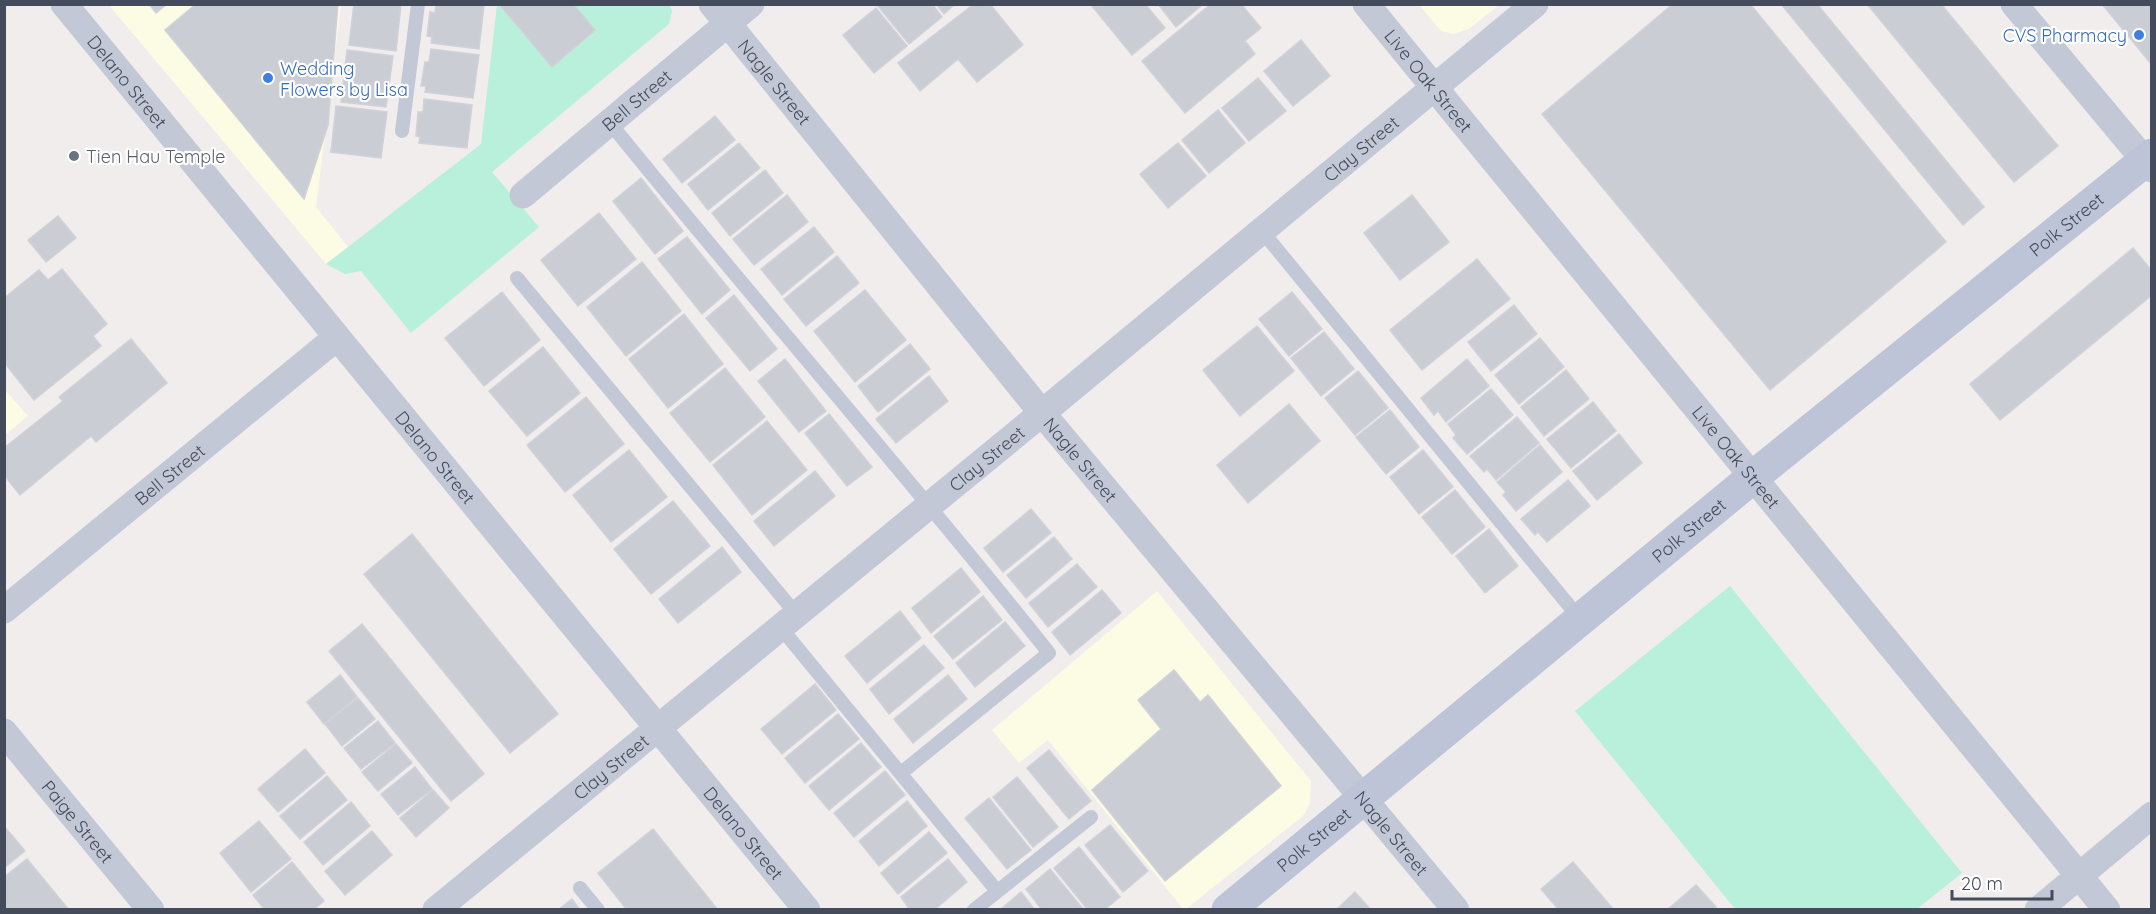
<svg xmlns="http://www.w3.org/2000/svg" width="2156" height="914" font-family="Quicksand,sans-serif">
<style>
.commercial{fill:#fcfbe4}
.green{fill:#b8f0db}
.building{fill:#cbcdd5;stroke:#d0d1d9;stroke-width:1.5}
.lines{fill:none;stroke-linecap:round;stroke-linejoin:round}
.service{stroke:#c2c8d5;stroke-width:14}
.minor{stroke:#c2c8d5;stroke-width:27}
.secondary{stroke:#bec4d7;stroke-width:33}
.shop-dot{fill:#3f7fe0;stroke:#fff;stroke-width:2}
.worship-dot{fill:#6b7280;stroke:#fff;stroke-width:2}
.labels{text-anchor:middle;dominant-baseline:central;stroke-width:4.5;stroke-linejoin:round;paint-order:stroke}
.shop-label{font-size:18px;fill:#366cbe;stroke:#fff;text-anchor:end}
.street-label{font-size:18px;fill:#444b5b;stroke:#fff}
.worship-label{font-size:18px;fill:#5b616d;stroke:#fff;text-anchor:start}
</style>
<rect width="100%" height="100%" fill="#f0edec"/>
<g class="commercial">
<path d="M109 5H341L316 207 349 248 326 264Z"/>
<path d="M1419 5H1499L1469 29 1453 34 1441 31Z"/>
<path d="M4 389 28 416 5 435H4Z"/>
<path d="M1157 591 1311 781 1310 803 1303 816 1186 909H1183L1048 740 1019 763 992 730Z"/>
</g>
<g class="green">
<path d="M497 5H670L672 11 669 24 492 172 539 227 411 333 361 271 345 274 326 264 481 144Z"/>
<path d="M1730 586 1962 873 1917 909H1735L1575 711Z"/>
</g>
<g class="building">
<path d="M149 4H167L156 13Z"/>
<path d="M196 4H338L328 125 304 199 165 30Z"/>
<path d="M354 4H401L396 51 349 45Z"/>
<path d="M436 4 484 5 479 49 431 43 432 37 427 36 430 12 435 13Z"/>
<path d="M499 4H573L595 30 552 67Z"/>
<path d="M880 4H932L942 17 909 44 878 6Z"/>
<path d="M936 4H955L944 14Z"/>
<path d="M974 4H990L1023 45 977 82 958 59 920 91 898 63Z"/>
<path d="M1145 4 1165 28 1132 55 1092 6Z"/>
<path d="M1158 4H1203L1176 27Z"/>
<path d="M1211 4H1241L1261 28 1245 41 1255 54 1185 113 1142 61Z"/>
<path d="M1673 4H1750L1946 242 1770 390 1542 114Z"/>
<path d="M1781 4H1817L1984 207 1963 225Z"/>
<path d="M1867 4H1941L2058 146 2014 182Z"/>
<path d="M2102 4H2152V65Z"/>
<path d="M876 8 907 46 874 73 843 35Z"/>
<path d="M1301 40 1330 76 1293 106 1264 71Z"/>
<path d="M431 49 479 55 473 98 425 92 426 86H421L425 62H429Z"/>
<path d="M347 50 393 56 386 107 341 102Z"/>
<path d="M1258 78 1286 111 1249 141 1222 108Z"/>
<path d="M424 99 472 105 467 148 419 143 420 137 416 136 418 112H423Z"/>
<path d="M336 106 387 112 381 158 331 152Z"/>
<path d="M1218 110 1245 143 1209 173 1182 140Z"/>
<path d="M715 116 735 140 682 183 663 159Z"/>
<path d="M739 143 760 168 708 210 688 184Z"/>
<path d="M1178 143 1206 176 1168 208 1140 174Z"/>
<path d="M765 170 783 193 730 236 712 213Z"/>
<path d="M641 178 683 231 655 254 613 201Z"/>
<path d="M787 195 808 222 754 265 733 239Z"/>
<path d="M1412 195 1449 242 1400 280 1364 233Z"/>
<path d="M599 213 636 259 578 306 541 260Z"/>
<path d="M58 216 76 238 46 262 28 240Z"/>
<path d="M814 227 834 252 782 295 761 269Z"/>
<path d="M687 237 730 290 702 314 658 259Z"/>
<path d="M2133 248 2152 271V295L2000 420 1970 384Z"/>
<path d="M837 256 859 283 806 326 784 299Z"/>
<path d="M1477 259 1510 299 1422 370 1390 330Z"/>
<path d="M642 262 681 311 626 356 587 307Z"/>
<path d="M62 269 107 324 93 336 101 346 34 400 4 362V298L39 270 48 280Z"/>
<path d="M865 290 906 340 855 382 814 331Z"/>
<path d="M502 292 540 340 484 386 445 338Z"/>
<path d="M1292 292 1322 329 1289 356 1259 319Z"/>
<path d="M734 295 777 349 750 371 706 318Z"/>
<path d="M1514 305 1537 334 1491 371 1468 342Z"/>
<path d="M684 314 723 364 668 408 629 359Z"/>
<path d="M1257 326 1294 371 1240 416 1203 370Z"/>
<path d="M1324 332 1354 369 1321 396 1291 358Z"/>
<path d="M1540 338 1564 367 1519 404 1495 375Z"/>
<path d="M131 339 167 383 96 442 91 436 20 495 4 475V448L63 401 59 397Z"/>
<path d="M910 344 930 369 878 412 858 386Z"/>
<path d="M543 347 580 393 527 436 489 391Z"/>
<path d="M785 359 826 411 799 432 758 381Z"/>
<path d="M1467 359 1489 386 1446 422 1438 411 1434 415 1421 398Z"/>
<path d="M725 368 765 417 710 462 670 413Z"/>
<path d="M1566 370 1589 399 1544 436 1521 407Z"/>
<path d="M1358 371 1388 408 1355 435 1325 398Z"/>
<path d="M929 376 948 401 896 443 876 419Z"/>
<path d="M1491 389 1513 415 1467 454 1453 438 1456 435 1448 424Z"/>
<path d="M586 397 624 444 565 492 527 445Z"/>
<path d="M1593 402 1616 431 1571 468 1547 439Z"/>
<path d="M1289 404 1320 441 1248 503 1217 465Z"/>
<path d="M1390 410 1419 447 1386 474 1356 437Z"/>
<path d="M829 414 872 467 847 486 805 433Z"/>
<path d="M1517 417 1539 443 1496 480 1487 469 1484 472 1470 456Z"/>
<path d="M767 421 807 470 752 515 713 465Z"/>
<path d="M1619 434 1642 463 1597 500 1573 471Z"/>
<path d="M1540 445 1562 472 1516 511 1503 495 1506 492 1497 482Z"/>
<path d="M629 450 667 497 611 542 573 495Z"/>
<path d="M1423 450 1453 487 1419 514 1390 477Z"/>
<path d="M815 471 835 496 774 546 754 521Z"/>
<path d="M1568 480 1590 506 1547 542 1538 532 1535 535 1521 519Z"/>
<path d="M1455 490 1485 527 1452 554 1422 517Z"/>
<path d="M673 501 710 546 651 594 614 549Z"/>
<path d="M1031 509 1051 533 1003 572 984 548Z"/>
<path d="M1489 529 1518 566 1485 593 1456 556Z"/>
<path d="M412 534 558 714 510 753 364 574Z"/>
<path d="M1054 537 1072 559 1026 598 1007 575Z"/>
<path d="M722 547 741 572 678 623 659 599Z"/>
<path d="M1077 564 1097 587 1048 627 1029 603Z"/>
<path d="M961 568 980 592 931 633 912 608Z"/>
<path d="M1102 590 1121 613 1070 655 1052 632Z"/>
<path d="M983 596 1002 620 953 659 934 636Z"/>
<path d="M900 611 921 638 867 683 845 656Z"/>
<path d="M1005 622 1025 646 975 687 956 663Z"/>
<path d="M362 624 484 774 451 801 329 651Z"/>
<path d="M924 645 944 668 889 714 870 689Z"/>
<path d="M1174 670 1200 702 1208 695 1281 786 1165 881 1092 790 1161 729 1138 700Z"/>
<path d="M340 675 357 697 324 724 307 702Z"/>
<path d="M948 675 967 699 913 743 894 719Z"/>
<path d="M815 684 836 710 782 754 761 729Z"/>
<path d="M358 698 375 719 342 746 325 724Z"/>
<path d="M838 714 859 739 805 783 785 758Z"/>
<path d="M378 721 395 743 361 769 344 748Z"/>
<path d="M861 743 881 767 829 810 809 786Z"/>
<path d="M396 744 412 763 378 791 362 772Z"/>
<path d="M305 749 325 773 278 812 258 789Z"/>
<path d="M1049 750 1091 801 1069 819 1027 768Z"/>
<path d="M415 767 432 789 398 815 381 794Z"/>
<path d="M885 771 905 795 854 837 834 813Z"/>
<path d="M327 776 347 800 300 839 280 816Z"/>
<path d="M1017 777 1058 827 1033 847 993 797Z"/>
<path d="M433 790 449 808 416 837 400 818Z"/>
<path d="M989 798 1031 850 1007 869 965 818Z"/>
<path d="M907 801 927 826 879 866 859 841Z"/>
<path d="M351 802 370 826 323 865 304 842Z"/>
<path d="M259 821 291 859 251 892 220 853Z"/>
<path d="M1110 825 1148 871 1123 892 1085 845Z"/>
<path d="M4 826 25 851 4 868Z"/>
<path d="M653 829 718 910H627L598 873Z"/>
<path d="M372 831 392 855 345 895 325 871Z"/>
<path d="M929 832 947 853 898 894 881 873Z"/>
<path d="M1079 847 1120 897 1104 910H1088L1054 868Z"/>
<path d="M27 859 69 910H4V877Z"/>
<path d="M948 859 967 882 934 910H910L901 897Z"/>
<path d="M292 862 324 901 313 910H265L253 895Z"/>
<path d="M1573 862 1614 910H1559L1541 889Z"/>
<path d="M1050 869 1084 910H1042L1026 889Z"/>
<path d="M1696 885 1716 907 1713 910H1667Z"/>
<path d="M1021 892 1035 910H1000Z"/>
<path d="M1355 892 1371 910H1336Z"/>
<path d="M572 899 580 910H558Z"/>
</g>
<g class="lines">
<g class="service">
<path d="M610 123C754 301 906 473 1049 653L901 773"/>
<path d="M402 131 418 4"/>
<path d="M1262 231 1580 619"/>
<path d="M517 278 797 615"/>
<path d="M781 628 997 891"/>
<path d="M580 888 598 910"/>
<path d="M974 910 1091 817"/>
</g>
<g class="minor">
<path id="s1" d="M64 4 807 910"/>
<path id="s2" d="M712 4 1042 413 1456 910"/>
<path id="s3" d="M1366 4 2107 910"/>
<path d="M2014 4 2152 169"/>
<path id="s4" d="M523 195 751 4"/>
<path id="s5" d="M4 610 336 338"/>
<path id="s6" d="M4 732 151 910"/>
<path id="s7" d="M436 910 1042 413 1535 4"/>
<path d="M2038 910 2152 815"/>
</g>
<path class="secondary" id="s8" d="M1228 910 1753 477 2152 155"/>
</g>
<g class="shop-dot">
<circle cx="2139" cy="35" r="6"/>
<circle cx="268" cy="78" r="6"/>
</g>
<circle class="worship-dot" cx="74" cy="156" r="6"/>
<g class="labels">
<g class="shop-label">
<text x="2127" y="35">CVS Pharmacy</text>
<text x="280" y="68" text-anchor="start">Wedding<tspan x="280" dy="21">Flowers by Lisa</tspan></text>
</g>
<g class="street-label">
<text stroke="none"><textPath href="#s3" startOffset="99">Live Oak Street</textPath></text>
<text stroke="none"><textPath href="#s1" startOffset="100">Delano Street</textPath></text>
<text stroke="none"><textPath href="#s2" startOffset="100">Nagle Street</textPath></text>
<text stroke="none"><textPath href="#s4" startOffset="148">Bell Street</textPath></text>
<text stroke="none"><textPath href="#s7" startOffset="1198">Clay Street</textPath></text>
<text stroke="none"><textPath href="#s8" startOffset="1083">Polk Street</textPath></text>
<text stroke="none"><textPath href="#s1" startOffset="586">Delano Street</textPath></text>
<text stroke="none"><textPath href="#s3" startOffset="585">Live Oak Street</textPath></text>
<text stroke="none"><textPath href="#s7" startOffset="712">Clay Street</textPath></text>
<text stroke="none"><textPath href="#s2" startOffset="586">Nagle Street</textPath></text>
<text stroke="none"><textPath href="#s5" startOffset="214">Bell Street</textPath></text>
<text stroke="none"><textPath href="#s8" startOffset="597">Polk Street</textPath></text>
<text stroke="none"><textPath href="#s7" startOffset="226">Clay Street</textPath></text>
<text stroke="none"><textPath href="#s6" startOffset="116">Paige Street</textPath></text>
<text stroke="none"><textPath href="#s2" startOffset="1072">Nagle Street</textPath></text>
<text stroke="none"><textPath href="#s1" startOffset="1072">Delano Street</textPath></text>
<text stroke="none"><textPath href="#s8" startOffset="111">Polk Street</textPath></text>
</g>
<g class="worship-label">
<text x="86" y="156">Tien Hau Temple</text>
</g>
</g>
<rect width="2156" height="914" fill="none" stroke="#444b5b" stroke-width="12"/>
<path d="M1952 890v9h100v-9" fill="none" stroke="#444b5b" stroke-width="3"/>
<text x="1961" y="890" font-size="18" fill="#444b5b" stroke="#ffffff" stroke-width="4.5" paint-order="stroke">20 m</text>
</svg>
